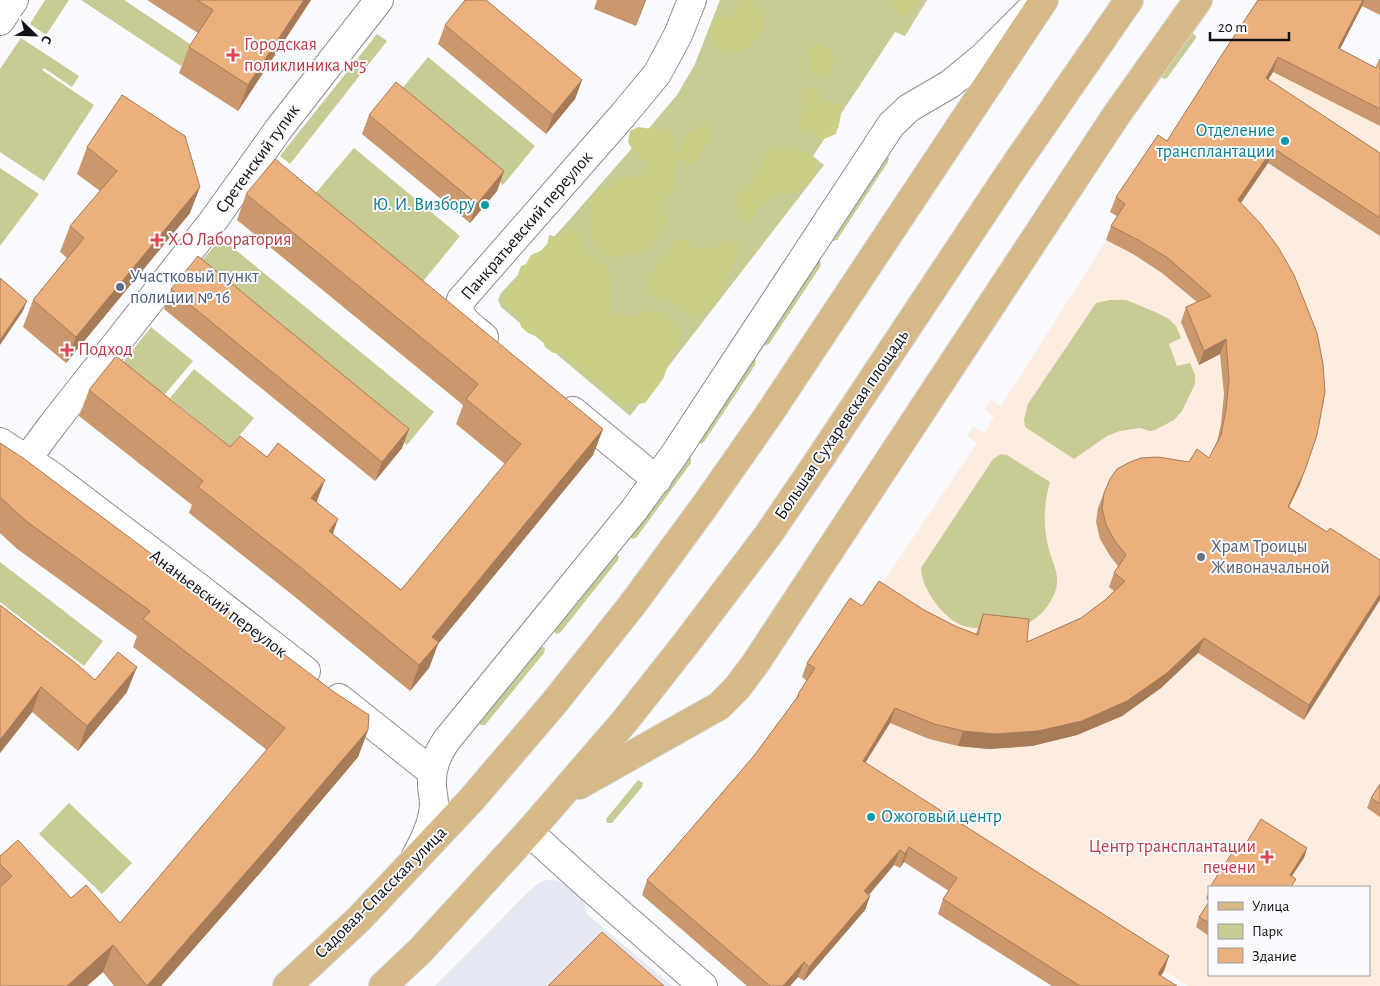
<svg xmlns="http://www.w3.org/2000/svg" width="1380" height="986" font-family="'Alegreya Sans',sans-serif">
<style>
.built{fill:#e6e9f3}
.medical{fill:#fcede0;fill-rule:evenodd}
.green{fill:#c8cc94}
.forest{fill:#cbcf85}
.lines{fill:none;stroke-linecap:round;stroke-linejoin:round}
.minor-casing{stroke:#8a8d96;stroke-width:30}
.major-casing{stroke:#d4d4d5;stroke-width:30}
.minor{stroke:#fff;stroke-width:28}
.major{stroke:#d6b987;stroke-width:28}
.wall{fill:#cb976c}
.shaded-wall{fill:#a57b58}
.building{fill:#ecb07d;stroke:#a57b58}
.health-dot{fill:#e0444e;stroke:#f9fafe;stroke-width:2}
.culture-dot{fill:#0f9aa8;stroke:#f9fafe;stroke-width:2}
.service-dot{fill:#5c6f8a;stroke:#f9fafe;stroke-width:2}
.worship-dot{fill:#6b7280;stroke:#f9fafe;stroke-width:2}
.labels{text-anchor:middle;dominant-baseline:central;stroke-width:4;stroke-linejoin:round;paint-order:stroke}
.health-label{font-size:18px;fill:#be3a42;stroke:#f9fafe;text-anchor:start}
.culture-label{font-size:18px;fill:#0d838f;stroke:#f9fafe;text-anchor:end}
.street-label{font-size:18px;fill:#101114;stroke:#f9fafe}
.service-label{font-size:18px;fill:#4e5e75;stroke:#f9fafe;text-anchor:start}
.worship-label{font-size:18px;fill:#5b616d;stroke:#f9fafe;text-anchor:start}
</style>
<rect width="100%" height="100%" fill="#f9fafe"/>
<path class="built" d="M547 880H553L559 881 575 892 583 899 587 914 672 986H435L530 890 541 882Z"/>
<path class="medical" d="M1229 50 1380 126V986H1188L1164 971 1154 986H1052L938 914 951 892 904 862 900 868 748 772 810 682 802 677 845 613 857 621 977 443 967 436 973 426 984 433 994 417 984 410 991 400 1001 406 1120 219 1110 212 1152 149 1161 155ZM1209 887H1369V975H1209Z"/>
<g class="green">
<path d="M45 0H69L46 35 30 24Z"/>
<path d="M81 0H124L193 46 181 66Z"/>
<path d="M720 0H927L905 36 895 32 813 156 824 165 630 416 501 307 498 300 501 293 564 226 633 147 677 95 695 64Z"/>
<path d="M1192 33 1196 36V38L1167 78 1163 79 1161 75 1190 34Z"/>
<path d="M377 34 387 41 290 164 280 156Z"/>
<path d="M21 38 79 76 72 87 44 68 42 70 94 105 44 181 0 152V69Z"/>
<path d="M428 57 535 146 503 185 396 96Z"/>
<path d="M354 148 460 236 421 284 314 195Z"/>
<path d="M885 155 889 158 888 162 837 240 833 241 831 239Z"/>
<path d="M0 168 39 194 0 246Z"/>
<path d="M221 238 434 412 407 445 194 270Z"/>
<path d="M817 260 821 262 820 267 769 344 765 346 763 344Z"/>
<path d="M1110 300H1126L1153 311 1169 319 1176 326 1181 338 1169 344 1177 366 1190 363 1195 375V384L1182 411 1174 420 1155 430 1150 431 1140 428 1120 431 1107 436 1074 459 1025 427 1024 419 1028 404 1096 303Z"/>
<path d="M151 327 193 361 161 399 120 366Z"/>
<path d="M752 358 756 360 755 365 704 442 700 444 698 442Z"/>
<path d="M194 369 254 418 230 447 170 398Z"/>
<path d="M1001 454 1007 455 1050 482C1044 502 1043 525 1048 546 1052 564 1063 577 1053 597 1047 609 1039 617 1027 624 1025 626 1024 628 1021 629 1015 631 1005 628 998 628 987 627 975 630 964 626 944 620 921 588 921 568L993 459Z"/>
<path d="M688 456 691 458V463L636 538 632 539 630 536Z"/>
<path d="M616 554 619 556 618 560 560 633 556 634 553 630Z"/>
<path d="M0 562 103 641 84 666 0 602Z"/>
<path d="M540 646H542L545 648 544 653 485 725H480L479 721Z"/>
<path d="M638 780 643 783 642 787 612 823H607L606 819Z"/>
<path d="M69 803 132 863 102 894 39 834Z"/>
</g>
<g class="forest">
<path d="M743 0H751L758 4 765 17 764 29 757 40 748 45 740 52 732 53C727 50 721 49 717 46 707 39 711 27 714 19L725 17H732L738 5Z"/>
<path d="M889 0H919L907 16 900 14Z"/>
<path d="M823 43 830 51 829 55 834 60 829 76H817L809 72 810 62 808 52 813 44Z"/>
<path d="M811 87 820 94V101C825 103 831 102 836 104 846 107 838 127 836 134L822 140 815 135 812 129 805 131 798 124 802 114 807 107 806 104 801 97 804 91Z"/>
<path d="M706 125C711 131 717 135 711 142 709 144 706 145 704 147 699 152 702 158 694 164L684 163 678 159C677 151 682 145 683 137L690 132H694L698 127Z"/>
<path d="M638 127 666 131 675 136 674 152 677 163 675 187 665 197 659 208 666 216 664 225 652 243 645 251 612 258 604 255 600 246 594 243 589 238 590 206 593 196 600 191 608 188 616 180 648 173 649 170V163L646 159 636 156 628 142 630 131Z"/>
<path d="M779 147C787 149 798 149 806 153 830 164 808 189 791 193 785 195 778 192 772 195 768 198 760 203 757 208 755 213 755 216 751 221H743L741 218 742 209 736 205C736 197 743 186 751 185L763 165 762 157 769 151Z"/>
<path d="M567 230H578L584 240V252L597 258 608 269 612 295V306L610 315 623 314 636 317 646 311H658L677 323 682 335 671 357 663 379 645 403 631 405 616 400 600 383 587 376 578 365 571 361 564 354 553 353 545 347 542 339 528 333 521 327 519 318 508 308 504 299 516 280 521 266 526 264 531 255 543 250 547 245 549 235 560 238Z"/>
<path d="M681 238 703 250 729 241 742 245 714 307 690 317 681 306 648 292V279L671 247Z"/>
</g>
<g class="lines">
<g class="minor-casing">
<g id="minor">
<path d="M0 21 14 0"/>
<path d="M484 337C472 327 454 317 461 300L623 115 657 74 678 35 692 0"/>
<path d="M573 411 657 480"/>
<path d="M0 442 48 473 198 587 306 671"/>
<path d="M27 459 53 424 213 221 278 130 379 0"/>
<path d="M339 698 432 772"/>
<path d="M529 832 584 882 703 986"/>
<path d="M415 858C424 841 433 824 434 804 434 797 432 791 432 785 431 768 437 755 446 741L634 510 674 455 891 125 909 108 950 84 984 56 1029 11"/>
</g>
</g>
<g class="major-casing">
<g id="major">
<path d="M579 785 719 706 737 688 755 664 1115 117 1198 0"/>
<path d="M287 986 359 919 472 799 554 703 632 605 704 507 767 417 1044 0"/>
<path d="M383 986 420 951 529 832 624 722 687 642 768 535 819 460 1009 174 1129 0"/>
</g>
</g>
<use href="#minor" class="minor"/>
<use href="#major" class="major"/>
</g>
<g class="wall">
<path d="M147 0H311L238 111 179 73 189 47 198 33Z"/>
<path d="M597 0H646L636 26 594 9Z"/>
<path d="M1258 0H1380V15L1362 6 1340 49 1376 68 1380 59V126L1273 72 1268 80 1380 153V236L1268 163 1241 203 1300 484 1289 507 1327 532 1380 560 1304 720 1198 653 1161 688 1122 716 1077 735 1032 746 989 749 958 746 929 739 890 723 865 763 1169 956 1164 971 1161 976 1177 986H1052L938 914 943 899 949 891 904 862 900 868 894 865 869 895 870 896 865 910 804 981 798 977 790 986H747L642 895 647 880 753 757 796 699 798 694 807 681 802 677 807 663 862 606 924 610 955 626 976 634 983 614 1027 642 1081 618 1105 600 1114 591 1109 587 1114 573 1118 566 1110 556 1100 539 1096 522 1098 508 1104 493 1189 462 1209 458 1217 442 1221 424 1224 394 1220 354 1199 365 1181 322 1186 307 1197 302 1162 273 1133 254 1106 240 1111 226 1117 216 1110 212 1116 197 1167 141Z"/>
<path d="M445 25 582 80 575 99 546 134 438 44Z"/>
<path d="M369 115 504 171 497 191 470 223 362 134Z"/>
<path d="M87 147 190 213 66 363 23 327 33 300 67 258 60 252 70 226 100 191 77 174Z"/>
<path d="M246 194 603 429 593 455 438 644 429 668 410 691 290 593 189 513 192 505 79 416 89 390 230 447 317 502 333 534 401 590 505 464 456 424 463 405 237 220Z"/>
<path d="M171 289 409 429 402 448 375 481 164 309Z"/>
<path d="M0 443 368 730 358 757 260 873 161 986H114L103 972 87 986H0V856L71 898 120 923 267 750 133 647 137 636 16 548 0 533Z"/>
<path d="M0 605 95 680 127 692 78 751 32 712 0 753Z"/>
<path d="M1380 784V817L1367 808 1371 798Z"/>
<path d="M1209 891V900L1206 899Z"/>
<path d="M1209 903V936L1196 927 1199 917Z"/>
</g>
<g class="shaded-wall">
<path d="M304 0H311L238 111 248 85Z"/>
<path d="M645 0H646L636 26Z"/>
<path d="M1363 0H1364L1362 6 1333 63 1338 48Z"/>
<path d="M1278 57 1273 72 1260 93 1266 78Z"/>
<path d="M582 80 575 99 546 134 553 115Z"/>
<path d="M1273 148 1268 163 1233 214 1238 200Z"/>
<path d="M504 171 497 191 470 223 477 204Z"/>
<path d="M200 187 190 213 66 363 76 337Z"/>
<path d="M27 301 23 311 0 345V340Z"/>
<path d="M1226 339 1220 354 1199 365 1204 351Z"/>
<path d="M409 429 402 448 375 481 382 462Z"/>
<path d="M603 429 593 455 438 644 429 668 410 691 419 665 432 637Z"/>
<path d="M1305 470 1300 484 1282 521 1288 507Z"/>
<path d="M325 480 315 506 311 498Z"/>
<path d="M338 519 329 545V531Z"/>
<path d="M1380 594V600L1304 720 1309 705Z"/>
<path d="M1204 638 1198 653 1161 688 1122 716 1077 735 1032 746 989 749 958 746 963 731Z"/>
<path d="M137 667 127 692 78 751 87 726Z"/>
<path d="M41 687 32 712 0 753V740Z"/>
<path d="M895 708 890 723 857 776 863 761Z"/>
<path d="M368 730 358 757 260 873 161 986H147Z"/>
<path d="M909 847 904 862 900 868 905 854Z"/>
<path d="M1307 848 1304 858 1286 885 1290 875Z"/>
<path d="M900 850 894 865 859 906 864 891Z"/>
<path d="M870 896 865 910 804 981 809 967Z"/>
<path d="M113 945 103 972 87 986H67Z"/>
<path d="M1169 956 1164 971 1154 986 1158 974Z"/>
<path d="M804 962 798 977 790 986H783Z"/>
</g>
<g class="building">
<path d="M197 0H304L248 85 189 47 213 10Z"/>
<path d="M465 0H486L582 80 553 115 445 25Z"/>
<path d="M1258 0H1363L1338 48 1376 68 1380 59V109L1278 57 1266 78 1380 153V218L1273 148 1238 200 1260 223 1278 247 1294 275 1317 333 1323 364 1325 392 1317 435 1305 470 1288 507 1327 532 1330 528 1380 560V594L1309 705 1204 638 1167 673 1127 701 1082 721 1038 731 995 734 963 731 934 724 895 708 863 761 1169 956 1158 974 1177 986H1080L943 899 957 878 909 847 905 854 900 850 864 891 870 896 809 967 804 962 783 986H770L647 880 753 757 799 695 798 694 815 668 807 663 850 598 862 606 879 581 924 610 955 626 978 635 983 614 1029 619 1027 642 1081 618 1105 600 1125 581 1114 573 1126 555 1115 541 1106 525 1102 508 1104 493 1110 479 1117 469 1130 462 1141 458 1158 457 1189 462 1197 449 1209 458 1221 435 1226 409 1229 380 1226 339 1204 351 1186 307 1211 296 1168 258 1138 240 1111 226 1125 204 1116 197 1158 135 1167 141 1223 53Z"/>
<path d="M396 82 504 171 477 204 369 115Z"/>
<path d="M122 95 185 136 200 187 76 337 33 300 84 238 70 226 117 171 87 147Z"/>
<path d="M275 159 603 429 432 637 439 642 419 665 300 567 198 487 203 481 89 390 116 356 230 447 240 436 267 457 278 443 325 480 311 498 338 519 329 531 401 590 521 444 466 399 478 384 246 194Z"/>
<path d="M198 256 409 429 382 462 171 289Z"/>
<path d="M0 278 27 301 0 340Z"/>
<path d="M0 443 23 458 173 570 334 692 369 715 368 730 270 845 147 986 113 945 67 986H0V887L12 876 0 864V856L18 840 71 898 86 885 120 923 285 728 143 619 150 611 26 521 0 497Z"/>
<path d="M0 605 78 665 95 680 118 652 137 667 87 726 41 687 0 740Z"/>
<path d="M1380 784V804L1371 798Z"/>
<path d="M1261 819 1307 848 1290 875 1296 879 1291 887H1210L1239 842 1245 845Z"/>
<path d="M1209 902V923L1199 917Z"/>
<path d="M602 932 664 986H548Z"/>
</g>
<g class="health-dot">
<path d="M230.5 47.5h5v5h5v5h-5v5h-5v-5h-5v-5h5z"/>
<path d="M154.5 232.5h5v5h5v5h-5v5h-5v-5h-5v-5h5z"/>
<path d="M64.5 342.5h5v5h5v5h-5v5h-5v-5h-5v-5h5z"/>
<path d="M1264.5 849.5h5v5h5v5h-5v5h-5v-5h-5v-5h5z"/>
</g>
<g class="culture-dot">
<circle cx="1285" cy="141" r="5"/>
<circle cx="485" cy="205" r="5"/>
<circle cx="871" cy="817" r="5"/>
</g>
<circle class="service-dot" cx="120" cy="287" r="5"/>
<circle class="worship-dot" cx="1201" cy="557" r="5"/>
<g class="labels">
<g class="health-label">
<text x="244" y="45">Городская<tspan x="244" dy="21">поликлиника №5</tspan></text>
<text x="168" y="240">X.O Лаборатория</text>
<text x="78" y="350">Подход</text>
<text x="1256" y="847" text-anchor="end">Центр трансплантации<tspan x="1256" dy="21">печени</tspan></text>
</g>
<g class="culture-label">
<text x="1275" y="131">Отделение<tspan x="1275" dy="21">трансплантации</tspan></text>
<text x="475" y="205">Ю. И. Визбору</text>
<text x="881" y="817" text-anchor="start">Ожоговый центр</text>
</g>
<g class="street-label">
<text transform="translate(258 159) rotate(-54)">Сретенский тупик</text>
<text transform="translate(527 226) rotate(-49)">Панкратьевский переулок</text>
<text transform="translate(842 425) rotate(-56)">Большая Сухаревская площадь</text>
<text transform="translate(218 604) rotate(37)">Ананьевский переулок</text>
<text transform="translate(381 893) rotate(-45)">Садовая-Спасская улица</text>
</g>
<g class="service-label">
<text x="130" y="277">Участковый пункт<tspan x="130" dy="21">полиции № 16</tspan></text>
</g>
<g class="worship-label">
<text x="1211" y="547">Храм Троицы<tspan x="1211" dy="21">Живоначальной</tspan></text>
</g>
</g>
<rect x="1208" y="886" width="162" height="90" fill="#f9fafe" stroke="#9c9da0"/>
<rect x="1218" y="902" width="25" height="8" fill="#d6b987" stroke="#9c9da0"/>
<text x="1252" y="911" font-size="15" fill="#101114">Улица</text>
<rect x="1218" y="924" width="25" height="15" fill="#c8cc94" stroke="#9c9da0"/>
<text x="1252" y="936" font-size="15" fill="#101114">Парк</text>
<rect x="1218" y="948" width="25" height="15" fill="#ecb07d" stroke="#9c9da0"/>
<text x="1252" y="961" font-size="15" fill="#101114">Здание</text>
<g transform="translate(35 35) rotate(113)" stroke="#f9fafe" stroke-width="4" paint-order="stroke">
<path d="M0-4L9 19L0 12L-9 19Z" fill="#101114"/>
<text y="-8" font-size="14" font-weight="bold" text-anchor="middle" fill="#101114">С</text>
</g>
<path d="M1210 32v8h79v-8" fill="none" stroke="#101114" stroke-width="2.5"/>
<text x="1218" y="32" font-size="15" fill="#101114" stroke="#f9fafe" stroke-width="4" paint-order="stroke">20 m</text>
</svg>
